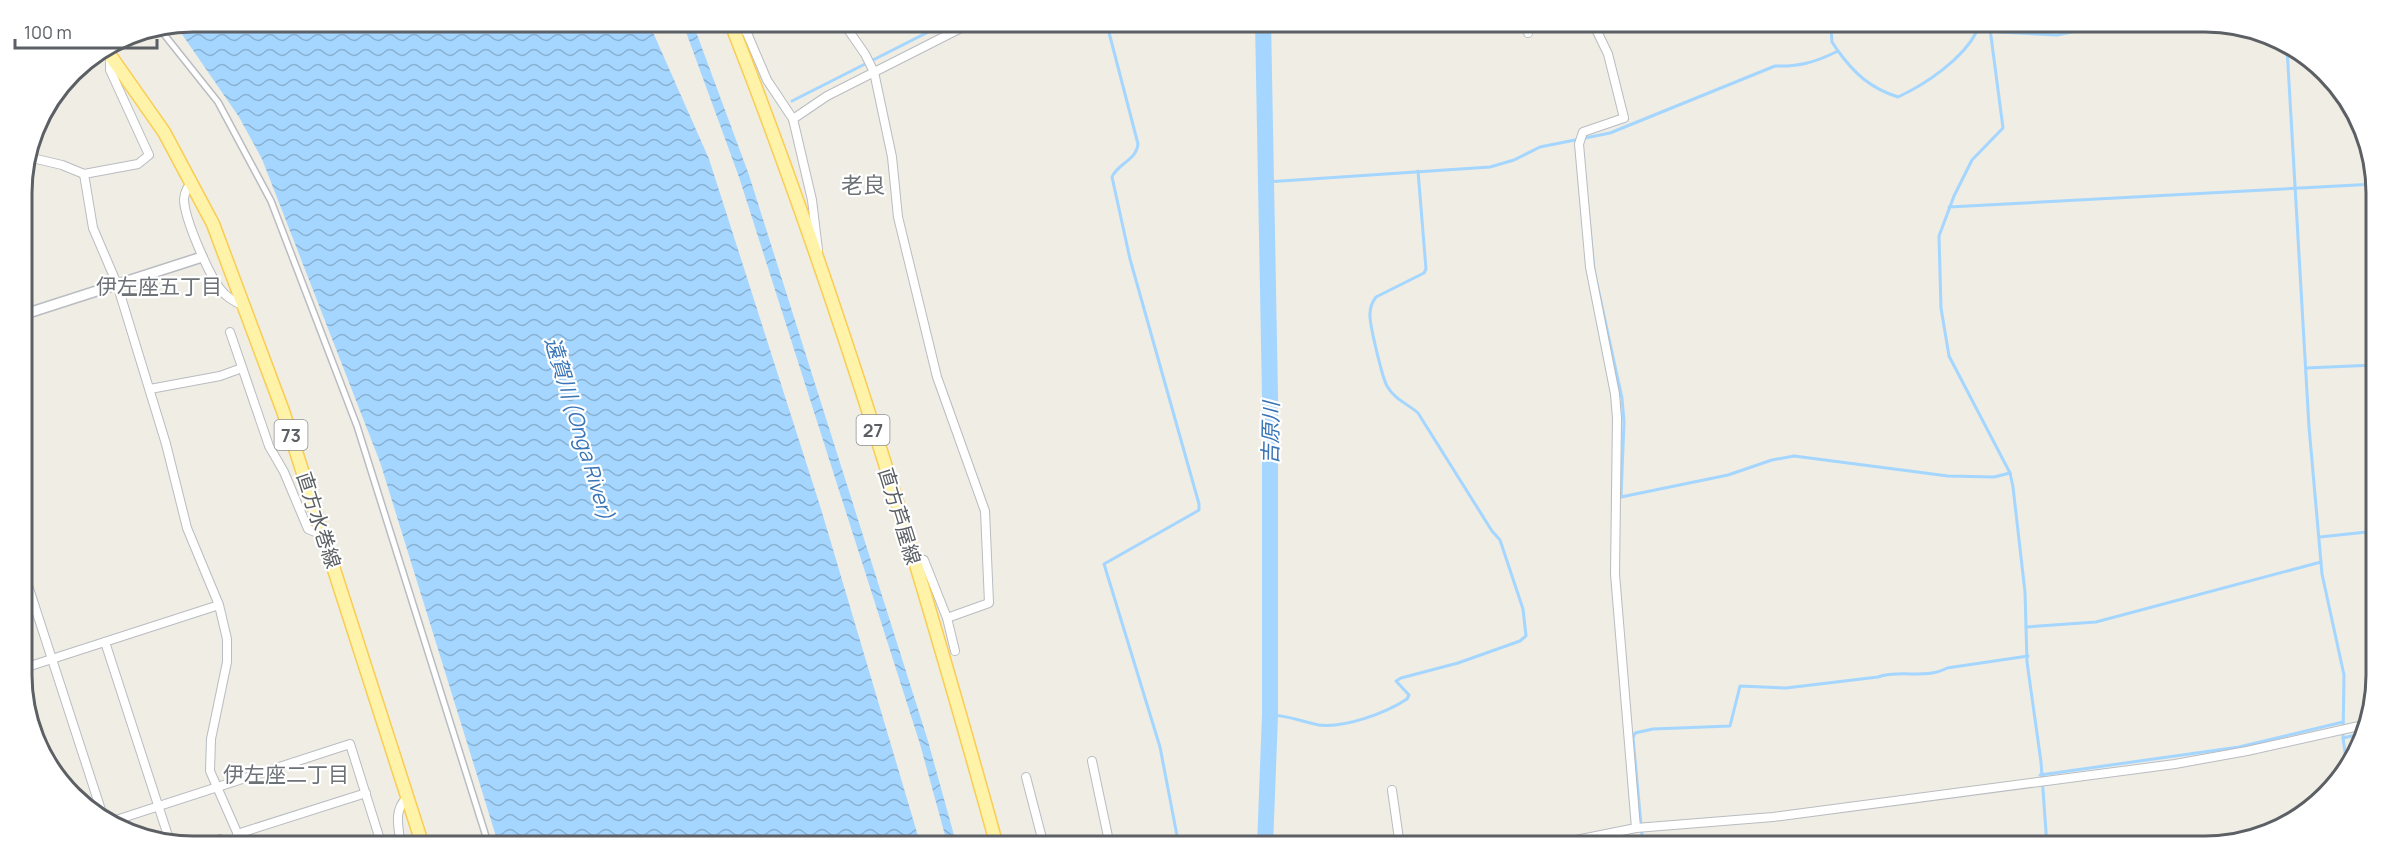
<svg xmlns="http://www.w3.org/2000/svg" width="2397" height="867" font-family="Manrope,'Noto Sans JP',sans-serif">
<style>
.water{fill:url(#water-waves)}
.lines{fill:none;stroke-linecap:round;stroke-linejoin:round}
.stream{stroke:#a4d6ff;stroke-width:3}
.river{stroke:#a4d6ff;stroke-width:16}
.pedestrian-casing{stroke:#b9bcc1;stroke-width:8}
.minor-casing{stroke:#b9bcc1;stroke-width:10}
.tertiary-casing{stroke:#b9bcc1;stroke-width:12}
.primary-casing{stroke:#f9cd53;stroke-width:15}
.pedestrian{stroke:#fff;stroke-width:5}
.minor{stroke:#fff;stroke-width:8}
.tertiary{stroke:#fff;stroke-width:9}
.primary{stroke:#fff3a9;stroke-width:12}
.labels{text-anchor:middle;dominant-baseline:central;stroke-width:4.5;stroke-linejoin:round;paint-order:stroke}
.shield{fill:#fff;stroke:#8d9093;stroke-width:1.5}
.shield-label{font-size:18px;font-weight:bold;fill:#5c6065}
.street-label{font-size:20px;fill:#5c6065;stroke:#fff}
.neighbourhood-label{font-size:21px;fill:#6d7277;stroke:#fff}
.water-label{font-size:21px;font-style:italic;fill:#3a75b8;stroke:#fff}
.quarter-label{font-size:22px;fill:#6d7277;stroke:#fff}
.rim{fill:none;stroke:#5c6065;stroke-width:3}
</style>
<defs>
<pattern id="water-waves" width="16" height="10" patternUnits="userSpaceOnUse" patternTransform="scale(1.5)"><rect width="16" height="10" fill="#a4d6ff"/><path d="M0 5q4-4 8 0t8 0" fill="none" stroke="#89b1d2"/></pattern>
</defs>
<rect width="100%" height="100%" fill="#efede4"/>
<g class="water">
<path d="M192 21H648L709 159 821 509 921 846H499L380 462 262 159 239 117 175 24Z"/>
<path d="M682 21H692L749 175 928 741 957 846H948L920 744 739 177Z"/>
</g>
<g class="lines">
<g class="stream">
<path d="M1106 21 1138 144C1136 161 1118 163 1112 177L1130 259 1199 504V510L1194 513 1104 564 1160 747 1179 846"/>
<path d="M1759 21 1827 26 1831 28 1832 42 1838 51"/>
<path d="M1989 21 2003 128 1972 160 1954 196 1939 236 1941 308 1949 356 2010 473 2013 487 2025 592 2027 662 2041 762 2047 846"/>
<path d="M2287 48 2309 427 2322 574 2344 675 2343 738 2346 759"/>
<path d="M792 101 950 21"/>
<path d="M1266 182 1490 167 1514 160 1540 147 1610 133 1775 66C1799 67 1816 62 1838 51 1855 74 1870 88 1898 97 1926 84 1963 59 1977 31L1990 29 1999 32 2057 35 2126 21"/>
<path d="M1949 207 2375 184"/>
<path d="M1589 219 1594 270 1622 398 1624 422 1621 497 1728 475 1772 460 1794 456 1948 476 1994 477 2010 473"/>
<path d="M2306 368 2375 365"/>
<path d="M2320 537 2376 531"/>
<path d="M2026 627 2096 622 2321 562"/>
<path d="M1270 715C1288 715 1302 722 1319 725 1345 728 1386 713 1407 699L1409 695 1396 681 1401 678 1458 663 1520 641 1526 636 1523 609 1500 540 1492 531 1418 413C1408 404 1394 399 1387 386 1382 377 1369 322 1370 314 1370 308 1373 301 1376 297L1424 273 1426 269 1418 171"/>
<path d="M2343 738 2365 733"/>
<path d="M2040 775 2239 747 2343 722"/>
<path d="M1643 846 1633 738 1635 733 1653 729 1730 726 1740 686 1786 688 1878 677C1901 669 1925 680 1947 668L2028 656"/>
</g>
<path class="river" d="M1263 21 1270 396V715L1265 846"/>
<g class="pedestrian-casing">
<path id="pedestrian" d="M159 28 218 102 271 201 357 426 489 846"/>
</g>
<g class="minor-casing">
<g id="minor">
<path d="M842 21 865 54 874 72 892 157 898 217 937 377 985 511 989 603 947 618"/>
<path d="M1525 21 1528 33"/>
<path d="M1592 21 1608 54 1624 118 1583 132 1579 144 1590 267 1615 394 1617 418 1615 574 1636 828"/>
<path d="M732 24 740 25 747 33 767 80 793 119"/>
<path d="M28 157 62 165 84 174 138 164 149 155 110 70V57"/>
<path d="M84 174 93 228 117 284 166 444 187 528 219 605 227 639V662L211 739 210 771 243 846"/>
<path d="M192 182C187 188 185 191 184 199 184 218 209 275 221 290 227 298 235 302 244 306"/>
<path d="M818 250 812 200 793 119 827 96 975 21"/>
<path d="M230 332 269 446 284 472 308 529 315 532 323 529"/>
<path d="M150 389 220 376 242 368"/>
<path d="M913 556 924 560 947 618 955 651"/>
<path d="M23 570 102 813"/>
<path d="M105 642 170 842"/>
<path d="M24 668 219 605"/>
<path d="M1092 761 1110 846"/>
<path d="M1026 777 1044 846"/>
<path d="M1392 790 1400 846"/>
<path d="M113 821 350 744 382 846"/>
<path d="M237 834 366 793"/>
<path d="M199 846 220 839 223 846"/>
<path d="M361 846 380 840"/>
<path d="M401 846C399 829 393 811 406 799"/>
<path d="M1546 846 1636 828 1773 817 2175 764 2247 751 2368 724"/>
</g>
</g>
<g class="tertiary-casing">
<path id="tertiary" d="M22 315 202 257"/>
</g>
<g class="primary-casing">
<g id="primary">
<path d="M730 21C836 290 920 568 997 846"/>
<path d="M105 48 164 132 213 224 283 411 423 846"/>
</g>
</g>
<use href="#pedestrian" class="pedestrian"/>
<use href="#minor" class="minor"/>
<use href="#tertiary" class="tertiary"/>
<use href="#primary" class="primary"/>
</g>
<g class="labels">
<g class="shield">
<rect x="856.5" y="415" width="33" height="30" rx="4.5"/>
<rect x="274.5" y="420" width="33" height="30" rx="4.5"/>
</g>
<g class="shield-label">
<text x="873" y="430">27</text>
<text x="291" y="435">73</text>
</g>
<g class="street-label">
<text transform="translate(900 516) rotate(73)">直方芦屋線</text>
<text transform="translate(319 520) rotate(72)">直方水巻線</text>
</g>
<g class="neighbourhood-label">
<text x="159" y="286">伊左座五丁目</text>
<text x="286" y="774">伊左座二丁目</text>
</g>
<g class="water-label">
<text transform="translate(580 428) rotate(73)">遠賀川 (Onga River)</text>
<text transform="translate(1270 433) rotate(-89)">吉原川</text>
</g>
<g class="quarter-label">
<text x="863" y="185">老良</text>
</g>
</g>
<path d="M0 0H2397V867H0ZM193 32H2205A161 161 0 0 1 2366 193V675A161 161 0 0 1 2205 836H193A161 161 0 0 1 32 675V193A161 161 0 0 1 193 32Z" fill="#fff" fill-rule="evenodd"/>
<path class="rim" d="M193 32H2205A161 161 0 0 1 2366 193V675A161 161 0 0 1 2205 836H193A161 161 0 0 1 32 675V193A161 161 0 0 1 193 32Z"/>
<path d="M15 39v9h142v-9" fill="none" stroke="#5c6065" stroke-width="3"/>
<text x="24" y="39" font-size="18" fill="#5c6065" stroke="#ffffff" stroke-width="4.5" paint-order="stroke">100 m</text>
</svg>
